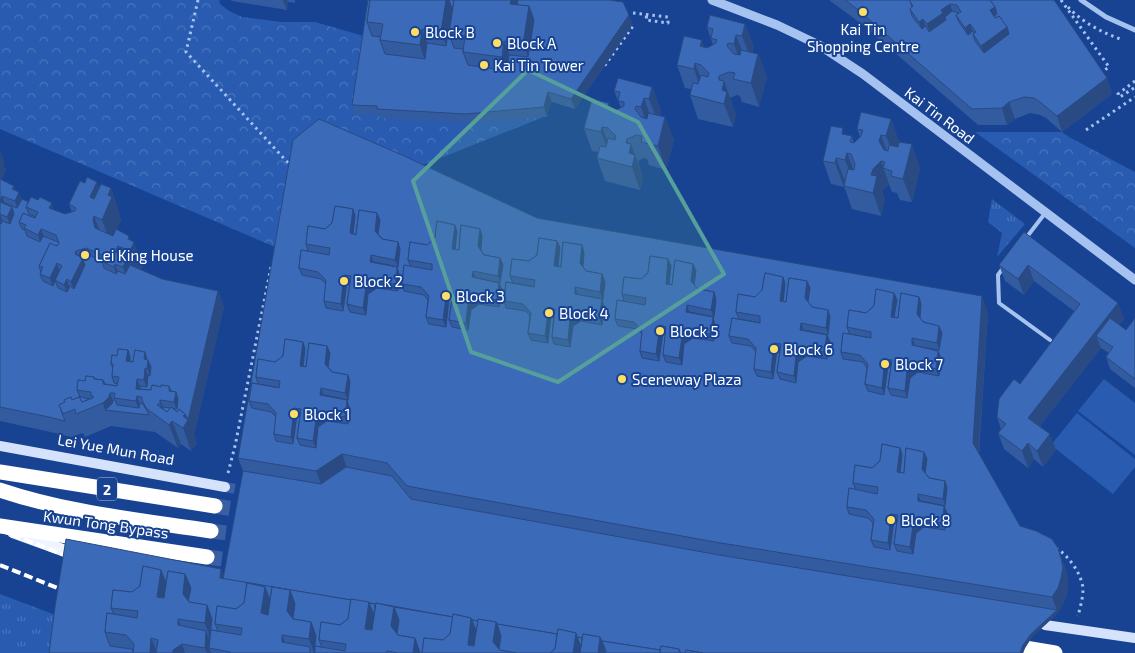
<svg xmlns="http://www.w3.org/2000/svg" width="1135" height="653" font-family="'Exo 2',sans-serif">
<style>
.grass{fill:#295cb1}
.forest{fill:url(#forest-crowns)}
.park{fill:url(#park-tufts)}
.lines{fill:none;stroke-linecap:round;stroke-linejoin:round}
.secondary-tunnel{stroke:#3a5fa2;stroke-width:10;stroke-dasharray:10 5;stroke-linecap:butt}
.motorway-tunnel{stroke:#3a5fa2;stroke-width:15;stroke-dasharray:15 8;stroke-linecap:butt}
.path{stroke:#a6c2f0;stroke-width:3;stroke-dasharray:2.5 4;stroke-linecap:butt}
.service{stroke:#a6c2f0;stroke-width:4}
.minor{stroke:#a6c2f0;stroke-width:5}
.tertiary{stroke:#a6c2f0;stroke-width:9}
.secondary{stroke:#d4e2fb;stroke-width:10}
.primary{stroke:#eff4ff;stroke-width:12}
.motorway{stroke:#fff;stroke-width:15}
.rail{stroke:#fff;stroke-width:4;stroke-dasharray:9 4;stroke-linecap:butt}
.wall{fill:#335b9f}
.shaded-wall{fill:#294a82}
.building{fill:#3b6ab9;stroke:#294a82;fill-rule:evenodd}
.marked{fill:#579f9a;fill-opacity:0.2;stroke:#579f9a;stroke-width:4;stroke-linejoin:round}
.poi-dot{fill:#ffde65;stroke:#174392;stroke-width:2}
.labels{text-anchor:middle;dominant-baseline:central;stroke-width:4;stroke-linejoin:round;paint-order:stroke}
.shield{fill:#174392;stroke:#b9c7de;stroke-width:1}
.shield-label{font-size:14px;font-weight:bold;fill:#fff}
.poi-label{font-size:15px;fill:#fff;stroke:#174392;text-anchor:start}
.street-label{font-size:15px;fill:#fff;stroke:#174392}
</style>
<defs>
<pattern id="forest-crowns" width="20" height="18" patternUnits="userSpaceOnUse" patternTransform="scale(1.25)"><rect width="20" height="18" fill="#295cb1"/><path d="M2 6a3 3 0 1 1 6 0M12 15a3 3 0 1 1 6 0" fill="none" stroke="#4974bd"/></pattern>
<pattern id="park-tufts" width="24" height="20" patternUnits="userSpaceOnUse" patternTransform="scale(1.25)"><rect width="24" height="20" fill="#295cb1"/><path d="M3 7l-1-3M5 7V3M7 7l1-3M15 17l-1-3M17 17v-4M19 17l1-3" fill="none" stroke="#4974bd"/></pattern>
</defs>
<rect width="100%" height="100%" fill="#174392"/>
<g class="grass">
<path d="M1104 379 1135 403V455L1078 411Z"/>
<path d="M1077 413 1135 459V467L1113 494 1051 445Z"/>
</g>
<g class="forest">
<path d="M0 0H219L220 4 229 11 242 17 281 22H315L367 37 526 97 550 105 541 118 408 171 282 250 0 129Z"/>
<path d="M975 132H1062L1069 137 1135 172V248Z"/>
</g>
<g class="park">
<path d="M992 199 1025 224 997 257 1002 233 988 222Z"/>
<path d="M0 594 58 616 53 653H0Z"/>
</g>
<g class="lines">
<path class="secondary-tunnel" d="M225 487 251 492"/>
<g class="motorway-tunnel">
<path d="M215 506 255 512"/>
<path d="M211 531 251 536"/>
<path d="M207 557 245 562"/>
</g>
<g class="path">
<path d="M198 0 186 52 290 165V167"/>
<path d="M1061 0 1109 67 1099 74"/>
<path d="M1068 7C1083 23 1103 33 1123 40"/>
<path d="M633 13 668 17V23L646 20 647 12"/>
<path d="M600 66 603 68 633 26"/>
<path d="M1135 81 1118 94 1120 97 1134 88 1135 89"/>
<path d="M1086 130 1135 97"/>
<path d="M228 473 235 446 271 267"/>
<path d="M1056 548C1068 555 1082 574 1083 589 1083 598 1080 608 1078 616"/>
</g>
<g class="service">
<path d="M1026 238 1046 212"/>
<path d="M1003 268 998 275 999 303 1050 340"/>
</g>
<path class="minor" d="M1081 0 1106 17 1135 30"/>
<path class="tertiary" d="M712 0 777 25 819 45 863 74 1135 280"/>
<g class="secondary">
<path d="M0 446 225 487"/>
<path d="M1045 625 1135 638"/>
</g>
<path class="primary" d="M13 532 79 556"/>
<g class="motorway">
<path d="M0 472 215 506"/>
<path d="M0 490C68 513 140 520 211 531"/>
<path d="M0 526 207 557"/>
<path d="M1025 648 1055 653"/>
</g>
<g class="rail">
<path d="M0 530 67 556"/>
<path d="M0 565 65 591"/>
</g>
</g>
<g class="wall">
<path d="M231 0H295V3L288 2 287 10 232 1Z"/>
<path d="M368 0 633 24 575 109 552 102 550 104 547 117 469 123 380 118 379 115 355 114 352 105Z"/>
<path d="M829 0H1054L1107 78 1112 94 1062 132 1046 118 1040 115 1030 113 1015 119 1007 125H978L863 25Z"/>
<path d="M745 24 754 47 752 53 758 54 767 77 759 107 742 102 740 96 737 95 730 98 736 115 733 127 698 119 690 95 691 89 685 88 677 65 704 47 707 48 713 45 707 27Z"/>
<path d="M652 87 661 110 659 116 665 117 674 140 666 170 649 165 647 159 644 158 638 161 643 178 640 190 605 181 597 158 598 152 592 151 584 128 611 110 614 111 621 108 614 91Z"/>
<path d="M891 119 899 142 920 168 912 202 900 200 897 193 892 192 889 184 882 191 885 199 881 216 852 209 844 186V187L831 184 823 161 845 135 852 136 854 143 860 137 857 129Z"/>
<path d="M293 140 537 218 988 312 979 454 1020 526 1064 564 1067 574 1068 584 1067 595 1063 604 1058 613 1032 637 1025 648 1023 653H49L55 607 221 569 224 576 243 471 238 458Z"/>
<path d="M0 150 4 162 3 164 6 170 1 180 14 186 16 191 22 199 54 210 65 214 72 212 69 204 85 183 97 182 99 189 111 188 119 212V214L121 220 116 230 131 241 143 266 141 270 162 279 218 291 224 307 194 435 197 443 191 451 181 444 178 448 155 432 111 426 85 437 83 433 71 437 55 433 0 421Z"/>
<path d="M1024 232 1118 303 1124 319 1119 325 1126 330 1135 318V388L1110 369 1106 357 1109 353 1101 348 1040 426 1056 450 1043 467 1034 459 1028 468 1004 449 998 433 1001 429 997 417 1020 384 1074 311 1034 281 1024 295 1005 281 999 265Z"/>
</g>
<g class="shaded-wall">
<path d="M283 0H287L288 2 287 10Z"/>
<path d="M446 0H449L455 18 449 34 450 55 441 32Z"/>
<path d="M511 0H518L520 18 510 4Z"/>
<path d="M980 0 995 7 1007 27 1015 50 989 69 981 46Z"/>
<path d="M950 4 958 28 935 48 927 24 941 10Z"/>
<path d="M529 6 537 30 532 67 523 44Z"/>
<path d="M934 12 923 20 932 42 928 45 919 22Z"/>
<path d="M629 15 633 24 575 109 571 99Z"/>
<path d="M745 24 754 47 751 59 742 36Z"/>
<path d="M970 24 975 38 973 34 974 51 965 28Z"/>
<path d="M422 29 431 53 428 69 420 45Z"/>
<path d="M736 35 745 58 742 67 734 44Z"/>
<path d="M702 40 710 63 700 46Z"/>
<path d="M504 41 513 64 510 80 502 57Z"/>
<path d="M758 54 767 77 759 107 751 83Z"/>
<path d="M695 63 704 87 702 92 694 69Z"/>
<path d="M719 76 723 86 724 81 736 115 733 127 724 104 719 80Z"/>
<path d="M1107 78 1112 94 1062 132 1057 116Z"/>
<path d="M652 87 661 110 658 122 649 99Z"/>
<path d="M548 92 552 102 550 104 547 117 544 107 547 95Z"/>
<path d="M644 98 652 121 649 130 641 107Z"/>
<path d="M1009 102 1015 119 1007 125 1002 108Z"/>
<path d="M609 103 617 126 607 109Z"/>
<path d="M665 117 674 140 666 170 658 146Z"/>
<path d="M891 119 899 142 895 159 886 136Z"/>
<path d="M602 127 611 150 610 155 601 132Z"/>
<path d="M881 135 889 158 888 164 879 141Z"/>
<path d="M627 139 630 149 631 144 643 178 640 190 632 167 626 143Z"/>
<path d="M912 144 920 168 912 202 903 179Z"/>
<path d="M0 150 4 162 3 164 6 170 0 182Z"/>
<path d="M847 153 856 176 854 183 845 160Z"/>
<path d="M836 158 845 181 844 187 835 163Z"/>
<path d="M881 161 889 184 882 191 885 199 881 216 873 193 871 175 873 169Z"/>
<path d="M97 182 105 205 90 197Z"/>
<path d="M14 186 18 195 19 192 28 215 23 224 15 201 12 189Z"/>
<path d="M111 188 119 212V214L121 220 111 241H110L102 220 108 195Z"/>
<path d="M0 193 2 196 8 212 0 202Z"/>
<path d="M52 203 60 226 49 208Z"/>
<path d="M12 207 20 231 16 240 7 217Z"/>
<path d="M353 209 362 217 364 258 350 233Z"/>
<path d="M377 213 386 236 378 238 375 231Z"/>
<path d="M0 214 8 237 7 240 0 221Z"/>
<path d="M94 216 102 237 98 235 93 220Z"/>
<path d="M455 225 463 246 467 274 452 249Z"/>
<path d="M41 229 49 252 46 258 38 235Z"/>
<path d="M480 229 488 252 487 262 478 246Z"/>
<path d="M129 236 133 246 134 242 143 266 139 275 130 251 128 239Z"/>
<path d="M557 241 565 262 557 273 554 266Z"/>
<path d="M398 242 406 265 404 283 395 260Z"/>
<path d="M582 245 590 269 589 279 580 263Z"/>
<path d="M118 246 124 262 115 252Z"/>
<path d="M52 250 62 278 64 273 75 302 73 308 64 285 55 280 58 302 50 278Z"/>
<path d="M76 251 80 262 83 258 91 281 80 305 71 282 75 254Z"/>
<path d="M371 255 376 270 370 262Z"/>
<path d="M127 257 133 258 139 275 131 290 123 267Z"/>
<path d="M500 258 508 281 506 299 498 276Z"/>
<path d="M668 259 676 280 681 308 666 284Z"/>
<path d="M115 264 123 287 122 290 114 267Z"/>
<path d="M693 264 702 287 700 297 691 281Z"/>
<path d="M1028 265 1034 281 1024 295 1018 279Z"/>
<path d="M397 267 403 284H402L404 307 396 284Z"/>
<path d="M473 271 479 285 472 277Z"/>
<path d="M602 274 610 298 608 316 600 292Z"/>
<path d="M344 275 352 296 347 304 349 327 341 304Z"/>
<path d="M783 277 792 285 795 326 780 301Z"/>
<path d="M374 281 383 304 372 331 363 308 366 287Z"/>
<path d="M807 281 816 304 815 314 805 298Z"/>
<path d="M499 283 506 301H504L505 324 497 300Z"/>
<path d="M575 287 581 302 575 294Z"/>
<path d="M218 291 224 307 194 435 197 443 191 451 174 402 176 392Z"/>
<path d="M447 291 454 311 449 320 451 343 443 320Z"/>
<path d="M714 292 722 316 720 333 711 310Z"/>
<path d="M894 293 903 300 906 341 891 317Z"/>
<path d="M982 296 988 312 978 459 973 443Z"/>
<path d="M477 297 485 320 474 347 466 323 468 303Z"/>
<path d="M919 297 927 320 926 330 917 314Z"/>
<path d="M602 299 610 323 608 341 599 318Z"/>
<path d="M1118 303 1124 319 1105 342 1096 336 1101 348 1034 434 1028 418Z"/>
<path d="M687 305 692 320 686 312Z"/>
<path d="M549 307 556 328 552 337 554 360 545 336Z"/>
<path d="M828 310 836 333 834 351 826 328Z"/>
<path d="M579 314 587 337 576 363 568 340 570 319Z"/>
<path d="M713 317 721 341 720 358 711 334Z"/>
<path d="M801 323 806 337 800 330Z"/>
<path d="M660 325 668 346 663 355 665 377 656 354Z"/>
<path d="M939 326 948 349 945 367 937 343Z"/>
<path d="M690 331 698 355 688 381 679 358 682 337Z"/>
<path d="M827 335 836 358 833 375 824 352Z"/>
<path d="M912 338 918 353 912 345Z"/>
<path d="M303 342 310 363 315 391 300 366Z"/>
<path d="M774 343 782 364 777 372 779 395 771 372Z"/>
<path d="M327 346 336 369 335 379 325 364Z"/>
<path d="M804 349 813 372 802 399 794 376 796 355Z"/>
<path d="M128 350 135 369 126 361Z"/>
<path d="M938 351 947 374 944 392 936 369Z"/>
<path d="M145 352 157 383 156 392 144 359Z"/>
<path d="M885 359 893 380 888 388 890 411 882 388Z"/>
<path d="M916 365 924 388 913 415 905 391 907 370Z"/>
<path d="M145 368 154 391 150 397 144 380Z"/>
<path d="M348 375 356 398 354 416 345 393Z"/>
<path d="M137 379 143 396 136 389Z"/>
<path d="M321 388 326 402 320 395Z"/>
<path d="M110 393 117 412 105 410 103 403Z"/>
<path d="M137 396 144 415H141L136 401Z"/>
<path d="M160 400 167 417 164 415 160 404Z"/>
<path d="M347 400 355 423 354 440 345 417Z"/>
<path d="M294 408 302 428 297 438 299 460 291 437Z"/>
<path d="M324 414 333 437 322 464 313 441 316 420Z"/>
<path d="M172 421 181 444 178 448 169 425Z"/>
<path d="M1050 434 1056 450 1043 467 1037 451Z"/>
<path d="M1028 443 1034 459 1028 468 1022 451Z"/>
<path d="M900 448 907 469 912 497 897 472Z"/>
<path d="M924 452 933 475 932 485 922 469Z"/>
<path d="M342 454 348 470 322 487 316 471Z"/>
<path d="M945 481 953 504 951 522 943 499Z"/>
<path d="M918 494 924 509 918 501Z"/>
<path d="M944 506 953 529 951 546 943 523Z"/>
<path d="M891 514 899 534 894 544 896 566 888 543Z"/>
<path d="M921 520 930 543 919 570 910 547 913 526Z"/>
<path d="M1058 548 1067 574 1068 584 1067 595 1063 604 1058 613 1032 637 1025 648 1023 653H1020L1023 645 1031 634 1057 610 1052 597Z"/>
<path d="M221 569 225 579 220 578Z"/>
<path d="M161 570 169 593 167 612 157 597Z"/>
<path d="M185 574 194 597 192 613 183 594Z"/>
<path d="M265 587 273 610 271 628 261 613Z"/>
<path d="M290 590 298 614 296 629 287 611Z"/>
<path d="M369 602 378 626 375 644 365 629Z"/>
<path d="M207 605 215 629 213 646 205 623Z"/>
<path d="M394 607 402 630 400 645 391 626Z"/>
<path d="M471 618 480 641 478 653 468 645Z"/>
<path d="M178 619 186 640 178 625Z"/>
<path d="M311 622 319 645 314 653 309 639Z"/>
<path d="M496 622 504 645 497 653 493 642Z"/>
<path d="M206 631 213 649 209 648 211 653H207L205 648Z"/>
<path d="M576 633 583 653H573Z"/>
<path d="M282 635 289 653 282 642Z"/>
<path d="M600 637 606 653H598Z"/>
<path d="M151 638 157 653H150Z"/>
<path d="M415 638 421 653H413Z"/>
<path d="M182 644 185 653H173V650Z"/>
</g>
<g class="building">
<path d="M368 0H370L367 22 372 36 381 37 380 40 385 54 425 59 427 43 446 46 452 9 449 0H454L449 34 454 48 463 49V52L468 65 507 71 509 55 528 57 534 20 529 6 517 5 518 0H609L623 2 629 15 571 99 548 92 547 95 544 107 466 114 377 109V106L352 105Z"/>
<path d="M370 0H446L441 32 422 29 420 45 380 40 383 24 367 22Z"/>
<path d="M454 0H511L510 4 529 6 523 44 504 41 502 57 463 52 465 36 449 34Z"/>
<path d="M845 0H910L912 7 910 9 912 16 922 29 926 26 929 32 946 20 945 17 952 11 959 13 956 15 959 22 968 35 973 31 974 33 973 34 975 41 984 53 1009 34 1007 27 999 16 995 18 994 16 997 14 995 7 990 0H1054L1107 78 1057 116 1040 102 1034 98 1024 97 1009 102 1002 108 972 109 857 9Z"/>
<path d="M909 0H990L995 7 990 10 995 18 999 16 1007 27 981 46 973 34 976 32 970 24 965 28 956 15 961 12 957 5 950 4 941 10 943 13 927 24 923 19 919 22 910 9 913 6Z"/>
<path d="M710 15 745 24 742 36 736 35 734 44 728 43 727 46 734 54 740 55 741 50 758 54 751 83 733 79 735 73 729 72 719 76V80L724 81 722 90 727 92 724 104 690 95 693 83 698 84 701 75 708 77 709 73 701 65 695 63 694 69 677 65 684 36 702 40 700 46 707 48 716 43 717 40 711 38 713 29 707 27Z"/>
<path d="M618 78 652 87 649 99 644 98 641 107 636 106 635 109 641 117 647 119 648 113 665 117 658 146 641 142 642 136 636 135 627 139 626 143 631 144 629 153 635 155 632 167 597 158 600 146 606 147 608 138 615 140 616 136 608 128 602 127 601 132 584 128 592 99 609 103 607 109 614 111 624 106V102L618 101 620 92 614 91Z"/>
<path d="M861 112 891 119 886 136 881 135 879 141 884 150 888 151 889 145 898 147 899 142 912 144 903 179 891 176 892 171 883 168 885 162 881 161 873 169 871 175 877 176 873 193 844 186 848 169 854 170 855 164 851 154 847 153 845 160 836 158 835 163 823 161 831 126 843 128 842 134 852 136 850 142 854 143 861 136 863 130 857 129Z"/>
<path d="M319 119 402 155 537 218 982 296 973 443 1020 526 1036 531 1052 539 1058 548 1061 558 1063 568 1061 578 1058 588 1052 597 715 542 407 486 387 463 342 454 316 471 238 458 293 140ZM335 206 353 209 355 216 353 234 356 235 359 210 377 213 380 220 378 234 382 239 398 242 400 249 398 267 374 262 397 267 399 274 398 291 377 288 368 294 366 315 350 312 347 304 350 283 347 282 343 311 326 308 324 301 326 284 321 279 302 275 299 268 301 250 308 251 306 244 308 226 325 229 332 223ZM437 221 455 225 457 232 455 250H459L461 225 480 229 482 236 481 250 484 255 500 258 503 265 500 283 476 278 499 283 502 290 499 307 479 304 471 310 468 330 452 327 449 320 452 298H449L446 327 429 324 426 317 428 300 424 295 404 291 402 284 404 265 411 267 408 260 410 242 427 245 435 238ZM539 238 557 241 560 248 558 266 561 267 563 242 582 245 584 253 583 267 586 271 602 274 605 282 603 299 578 295 602 299 604 307 602 325 581 321 573 326 570 347 554 344 552 337 554 315 551 314 548 343 531 340 528 333 530 316 526 311 506 308 504 301 506 282 534 287 513 283 510 276 512 259 529 261 537 255ZM650 256 668 259 671 266 669 284 672 285 675 260 693 264 696 271 694 285 698 289 714 292 716 300 714 317 689 312 713 317 715 325 714 341 693 338 684 344 682 365 666 362 663 355 666 333 663 332 659 361 642 358 640 351 642 334 637 329 618 326 615 319 617 300 624 301 622 294 624 277 641 279 648 273ZM765 273 783 277 785 284 783 302H786L789 278 807 281 810 288 808 302 812 307 828 310 830 317 828 335 804 330 827 335 830 342 827 359 807 356 798 362 796 383 780 379 777 372 780 351 777 350 773 379 757 376 754 369 756 352 751 346 732 343 729 336 732 318 760 323 739 319 736 312 738 294 755 297 762 290ZM876 289 894 293 897 300 894 317 898 318 901 293 919 297 921 304 920 318 923 322 939 326 942 333 939 350 915 346 938 351 941 358 939 376 918 372 910 378 907 398 891 395 888 388 891 366H888L884 395 868 391 865 384 867 368 863 362 843 359 841 352 843 333 871 338 850 335 847 327 849 310 866 313 874 306ZM285 339 303 342 305 349 303 367H306L309 343 327 346 330 353 328 367 332 372 348 375 350 382 348 400 324 395 347 400 349 407 348 424 327 421 318 427 316 448 300 445 297 438 300 416 297 415 293 444 276 441 274 434 276 417 271 412 252 408 249 401 252 383 279 388 258 384 256 377 258 359 275 362 283 356ZM882 444 900 448 902 455 900 473H904L906 448 924 452 927 459 925 473 929 478 945 481 947 488 945 506 921 501 944 506 947 513 945 530 924 527 916 533 913 554 897 551 894 544 897 522 894 521 890 550 874 547 871 540 873 523 868 518 849 514 847 507 849 488 856 490 853 483 855 465 872 468 880 461Z"/>
<path d="M87 177 97 182 90 197 94 199 101 184 111 188 108 195 112 197 102 220 94 216 93 220 95 228 113 236 116 229 129 236 128 239 134 242 130 251 118 246 115 252 127 257 123 267 115 264 114 267 101 261 104 256 86 248 76 251 75 254 83 258 71 282 67 279 64 285 55 280 62 266 57 263 50 278 40 274 43 267 39 266 50 243 57 246 59 243 56 235 41 229 38 235 24 228 26 225 19 222 23 213 35 218 38 212 26 207 31 197 38 200 40 197 52 203 49 208 65 214 75 211 76 208 69 204 80 181 85 183Z"/>
<path d="M0 179 14 186 12 189 19 192 15 201 2 196 0 201Z"/>
<path d="M22 199 28 202 26 207 29 214 36 217 35 218 23 213 19 222 22 229 25 230 27 236 40 242 43 236 58 242 59 243 57 246 50 243 39 266 41 272 40 274 43 281 53 286 56 278 55 280 58 288 67 292 70 286 74 289 85 265 82 257 89 255 102 261 104 268 116 274 118 271 125 274 130 265 162 279 218 291 188 420 185 414 179 409 177 412 172 408 177 409 178 399 176 392 171 391 169 386 161 385V387L152 385 151 390 140 389V386L147 387 148 375 150 376 151 367 148 360H147L145 352 135 350 133 362 130 361V357L128 350 118 349 117 356 112 355 111 364 113 368 112 376 114 383 118 384 117 386 105 384 103 380 95 379 94 377 86 376 85 381 78 380 77 390 80 397 90 399 82 402 79 397 72 400 71 397 64 400 65 402 59 405 65 421 49 417 0 407V223L1 224 2 221 10 224 14 214 12 207 4 204 5 203 17 208Z"/>
<path d="M0 202 12 207 7 217 0 214Z"/>
<path d="M335 206 353 209 350 233 356 235 359 210 377 213 375 231 382 239 398 242 395 260 371 255 370 262 397 267 396 284 374 281 366 287 363 308 347 304 351 276 344 275 341 304 324 301 326 280 318 272 299 268 301 250 329 255 330 248 306 244 308 226 325 229 332 223Z"/>
<path d="M437 221 455 225 452 249 459 250 461 225 480 229 478 246 484 255 500 258 498 276 473 271 472 277 499 283 497 300 477 297 468 303 466 323 449 320 453 292 447 291 443 320 426 317 429 296 421 287 402 284 404 265 432 270V264L408 260 410 242 427 245 435 238Z"/>
<path d="M1024 232 1118 303 1028 418 1050 434 1037 451 1028 443 1022 451 998 433 1006 424 997 417 999 399 1014 379 1020 384 1080 304 1028 265 1018 279 999 265Z"/>
<path d="M539 238 557 241 554 266 561 267 563 242 582 245 580 263 586 271 602 274 600 292 575 287V294L602 299 599 318 579 314 570 319 568 340 552 337 555 309 549 307 545 336 528 333 531 313 523 304 504 301 506 282 534 287 535 280 510 276 512 259 529 261 537 255Z"/>
<path d="M120 253 133 258 130 265 127 257 120 254Z"/>
<path d="M650 256 668 259 666 284 672 285 675 260 693 264 691 281 698 289 714 292 711 310 687 305 686 312 713 317 711 334 690 331 682 337 679 358 663 355 666 327 660 325 656 354 640 351 642 331 634 322 615 319 617 300 645 305 646 298 622 294 624 277 641 279 648 273Z"/>
<path d="M765 273 783 277 780 301 786 302 789 278 807 281 805 298 812 307 828 310 826 328 801 323 800 330 827 335 824 352 804 349 796 355 794 376 777 372 781 344 774 343 771 372 754 369 756 348 748 339 729 336 732 318 760 323V316L736 312 738 294 755 297 762 290Z"/>
<path d="M876 289 894 293 891 317 898 318 901 293 919 297 917 314 923 322 939 326 937 343 912 338V345L938 351 936 369 916 365 907 370 905 391 888 388 892 360 885 359 882 388 865 384 868 364 860 355 841 352 843 333 871 338V332L847 327 849 310 866 313 874 306Z"/>
<path d="M1110 318 1126 330 1135 318V379L1106 357 1113 347 1096 336Z"/>
<path d="M285 339 303 342 300 366 306 367 309 343 327 346 325 364 332 372 348 375 345 393 321 388 320 395 347 400 345 417 324 414 316 420 313 441 297 438 301 409 294 408 291 437 274 434 276 413 268 404 249 401 252 383 279 388 280 381 256 377 258 359 275 362 283 356Z"/>
<path d="M118 349 128 350 126 361 133 362 135 350 145 352 144 359 148 360 147 369 145 368 144 380 137 379 136 389 151 390 152 385 161 387V385L169 386V391L176 392 174 402 160 400V404H158L157 405 167 412 171 407 177 412 179 409 185 414 183 416 188 420 183 428 172 421 169 425 146 408 142 400V397L137 396 136 401 114 398 115 393H110L109 397 103 403 76 414 75 409 63 414 59 405 65 402 64 400 71 397 72 400 79 397 82 402 93 398V396H91V392L77 390 78 380 85 381 86 376 94 377V379L103 380V384L117 386 119 377 112 376 113 364H111L112 355 117 356Z"/>
<path d="M113 400H115L117 405 139 408 140 403 143 404 149 415 105 410 112 404Z"/>
<path d="M163 407 170 408 167 412 163 409Z"/>
<path d="M882 444 900 448 897 472 904 473 906 448 924 452 922 469 929 478 945 481 943 499 918 494V501L944 506 943 523 921 520 913 526 910 547 894 544 898 515 891 514 888 543 871 540 874 519 866 510 847 507 849 488 877 494 878 487 853 483 855 465 872 468 880 461Z"/>
<path d="M346 467 392 476 411 499 719 555 1057 610 1031 634 1023 645 1020 653H703L686 650 685 653H681L679 649 661 646 660 650 602 641 600 637 583 634 582 638 577 637 576 633 558 629 557 634 497 624 496 622 478 619V621L472 620 471 618 453 614V617L376 603 375 604 369 603 351 599V600L223 579 243 471 321 484Z"/>
<path d="M66 539 221 569 220 578 351 600 348 619 340 625 321 622 319 640 322 647 315 646 314 653 316 636 311 622 293 619V618L295 604 290 590 272 587 270 600 265 587 247 583 244 603 236 609 217 606 215 624 218 631 211 630 210 641 208 637H210L212 619 207 605 189 602H188L191 588 185 574 168 571 166 583 161 570 143 566 140 586 132 592 113 590 111 608 114 614 107 613 105 632 110 646 131 649 133 651V653H49L55 607Z"/>
<path d="M143 566 161 570 157 597 164 598 168 571 185 574 183 594 189 602 207 605 205 623 178 619V625L206 631 205 648 182 644 173 650V653H156L158 640 151 638 150 653H133L134 644 126 635 105 632 107 613 137 618 138 611 111 608 113 590 132 592 140 586Z"/>
<path d="M247 583 265 587 261 613 268 615 272 587 290 590 287 611 293 619 311 622 309 639 282 635V642L310 647V653H231L230 652 209 648 211 630 241 635 242 628 215 624 217 606 236 609 244 603Z"/>
<path d="M351 599 369 602 365 629 372 630 376 603 394 607 391 626 398 635 415 638 413 653H398L387 651 386 653H315V646L345 651 346 644 319 640 321 622 340 625 348 619Z"/>
<path d="M369 603 375 604 374 615Z"/>
<path d="M394 607 453 617 450 634 443 640 424 638 422 653H420L415 638 398 635 397 634 399 620Z"/>
<path d="M453 614 471 618 468 645 474 646 478 619 496 622 493 642 500 650 517 653H422L424 638 443 640 450 634Z"/>
<path d="M472 620 478 621 476 631Z"/>
<path d="M497 624 557 634 555 649 550 653H517L500 650 499 649 501 636Z"/>
<path d="M558 629 576 633 573 653H550L555 649Z"/>
<path d="M583 634 600 637 598 653H580Z"/>
<path d="M577 637 582 638 581 646Z"/>
<path d="M602 641 660 650V653H605L606 651Z"/>
<path d="M661 646 679 649V653H660Z"/>
<path d="M686 650 703 653H685Z"/>
</g>
<path class="marked" d="M528 70 638 122 724 274 558 382 471 352 413 181Z"/>
<g class="poi-dot">
<circle cx="863" cy="12" r="5"/>
<circle cx="415" cy="32" r="5"/>
<circle cx="497" cy="43" r="5"/>
<circle cx="484" cy="65" r="5"/>
<circle cx="85" cy="255" r="5"/>
<circle cx="344" cy="281" r="5"/>
<circle cx="446" cy="296" r="5"/>
<circle cx="549" cy="313" r="5"/>
<circle cx="660" cy="331" r="5"/>
<circle cx="774" cy="349" r="5"/>
<circle cx="885" cy="364" r="5"/>
<circle cx="622" cy="379" r="5"/>
<circle cx="294" cy="414" r="5"/>
<circle cx="891" cy="520" r="5"/>
</g>
<g class="labels">
<rect class="shield" x="97" y="477.5" width="20" height="23" rx="4"/>
<g class="shield-label">
<text x="107" y="489">2</text>
</g>
<g class="poi-label">
<text x="863" y="29" text-anchor="middle">Kai Tin<tspan x="863" dy="17">Shopping Centre</tspan></text>
<text x="425" y="32">Block B</text>
<text x="507" y="43">Block A</text>
<text x="494" y="65">Kai Tin Tower</text>
<text x="95" y="255">Lei King House</text>
<text x="354" y="281">Block 2</text>
<text x="456" y="296">Block 3</text>
<text x="559" y="313">Block 4</text>
<text x="670" y="331">Block 5</text>
<text x="784" y="349">Block 6</text>
<text x="895" y="364">Block 7</text>
<text x="632" y="379">Sceneway Plaza</text>
<text x="304" y="414">Block 1</text>
<text x="901" y="520">Block 8</text>
</g>
<g class="street-label">
<text transform="translate(940 115) rotate(37)">Kai Tin Road</text>
<text transform="translate(116 449) rotate(10)">Lei Yue Mun Road</text>
<text transform="translate(106 524) rotate(8)">Kwun Tong Bypass</text>
</g>
</g>
</svg>
